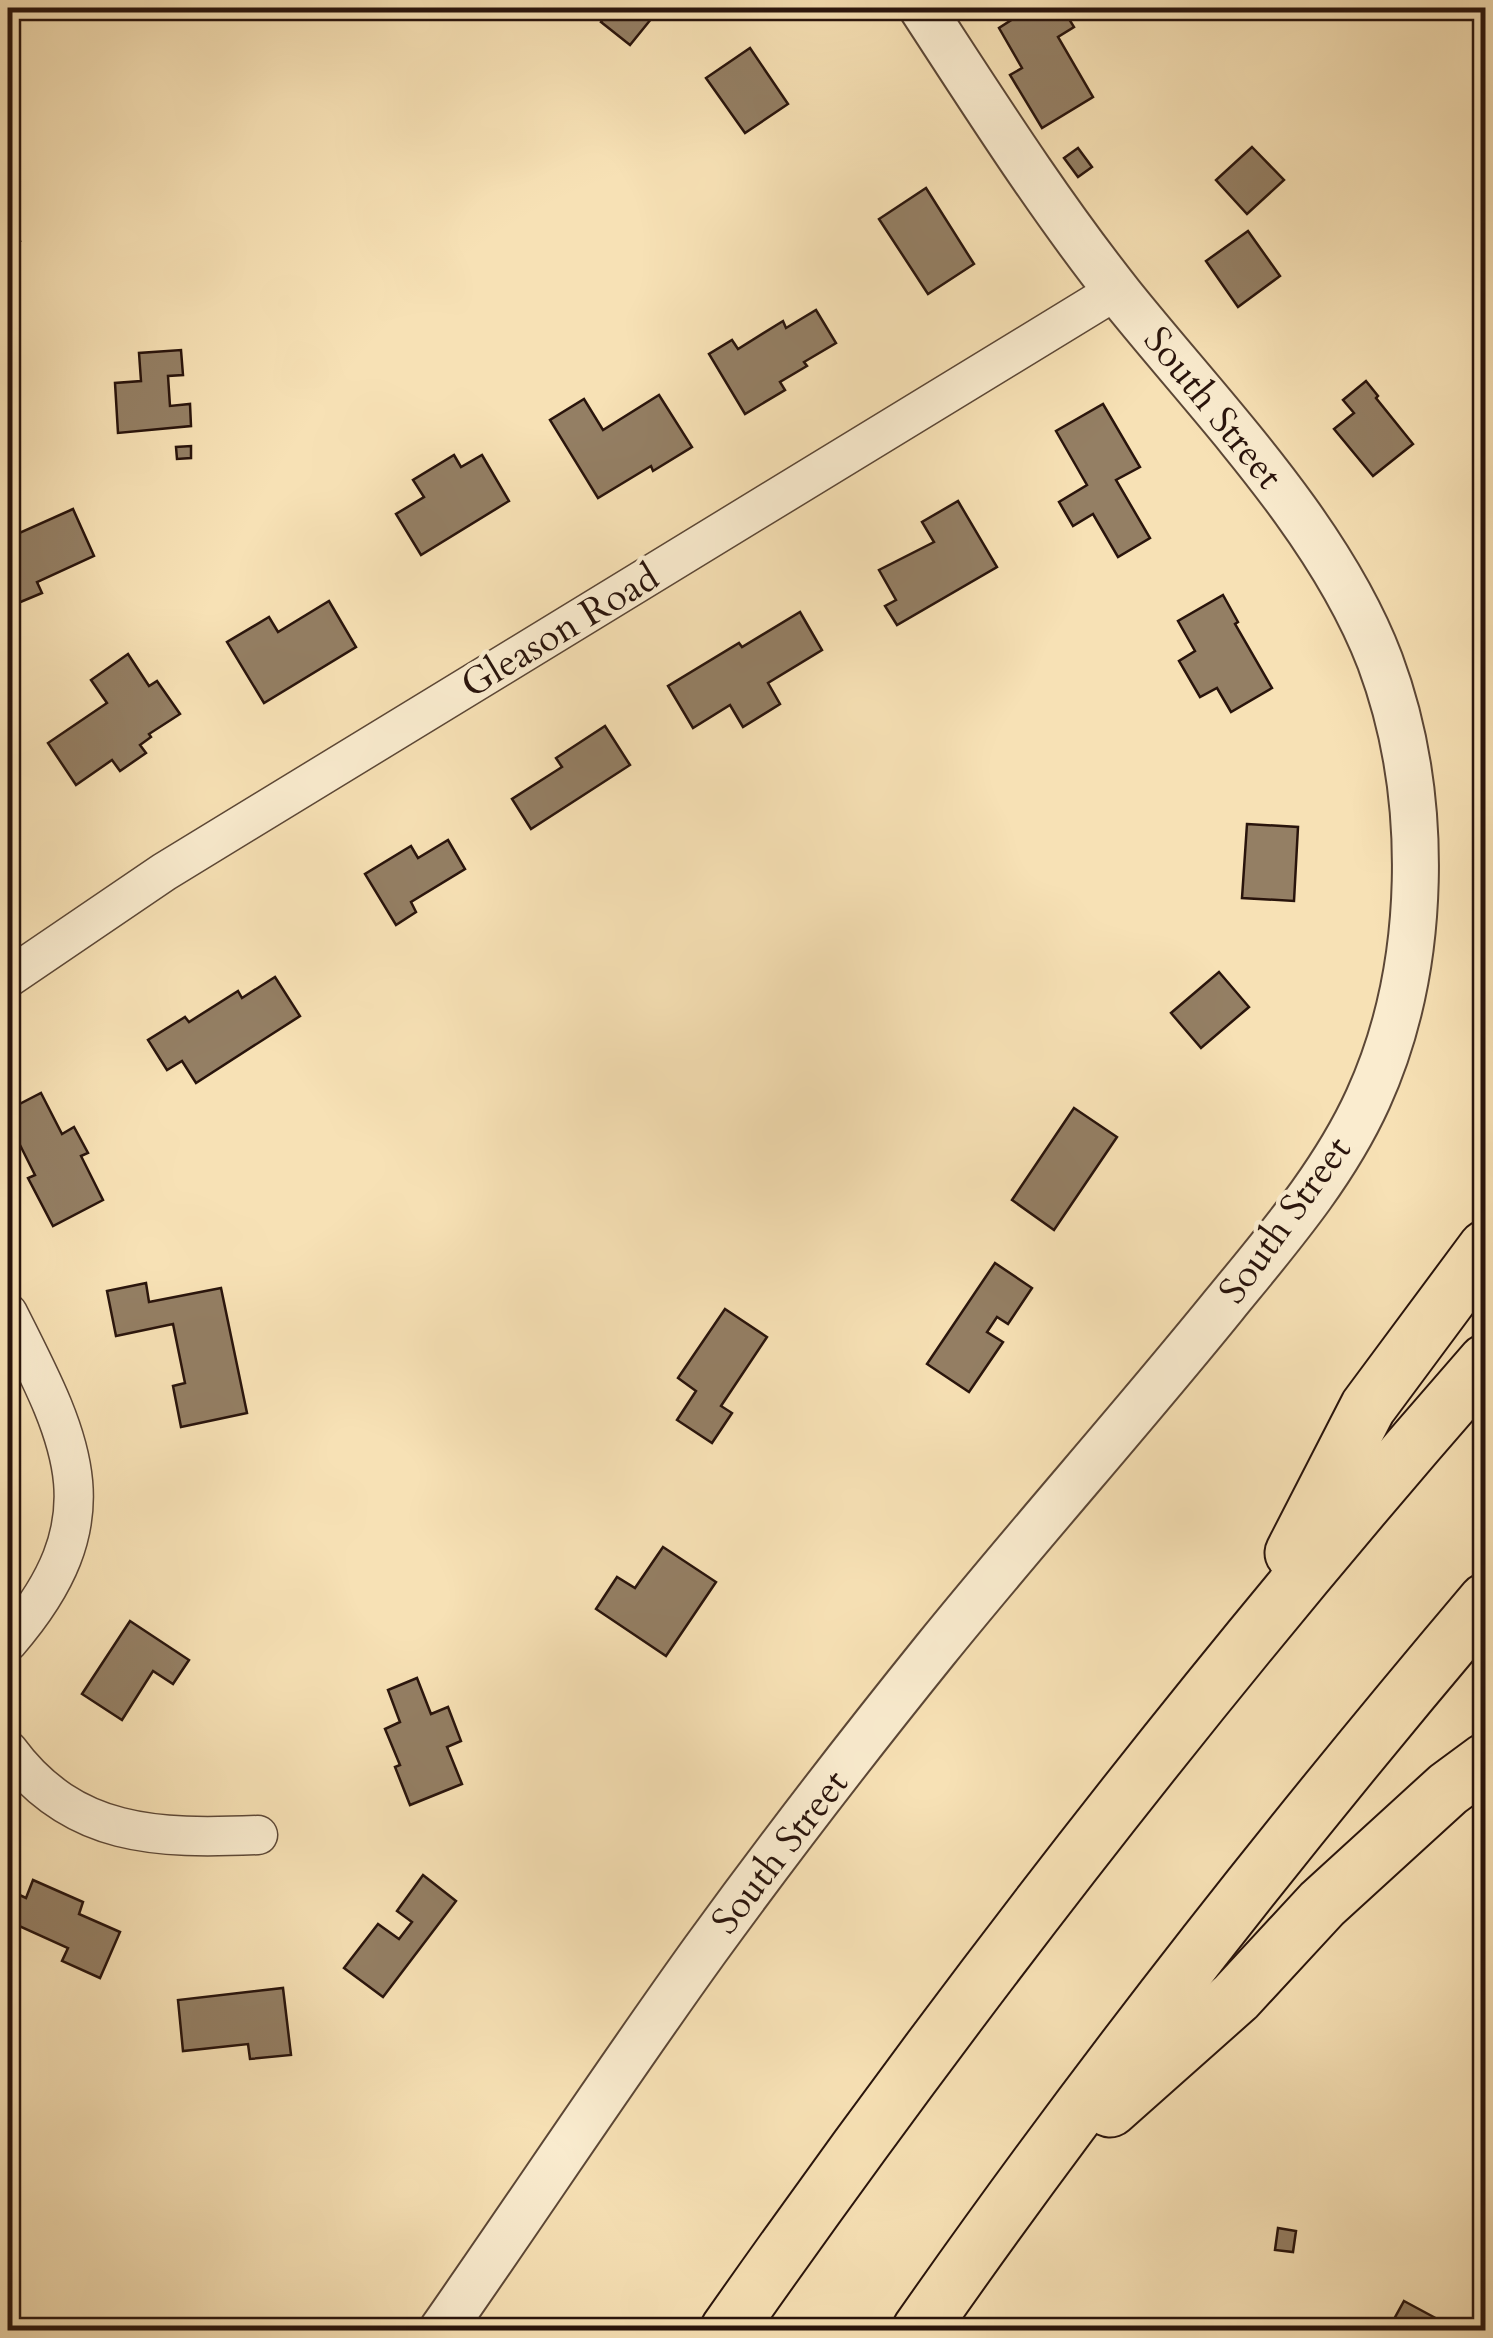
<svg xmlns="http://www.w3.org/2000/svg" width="1493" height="2338" font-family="Cardo,serif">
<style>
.building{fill:#947f64;stroke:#29140c;stroke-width:2.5}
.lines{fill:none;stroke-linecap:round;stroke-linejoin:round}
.minor-casing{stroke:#5c4736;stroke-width:41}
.tertiary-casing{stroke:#5c4736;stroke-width:49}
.motorway-casing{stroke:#29140c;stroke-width:59}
.minor{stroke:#faeccf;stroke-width:38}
.tertiary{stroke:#faeccf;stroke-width:45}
.motorway{stroke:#f7e1b5;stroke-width:55}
.labels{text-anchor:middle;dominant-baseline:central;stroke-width:9;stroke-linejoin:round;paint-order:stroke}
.street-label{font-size:38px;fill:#29140c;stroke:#faeccf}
</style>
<rect width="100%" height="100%" fill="#f7e1b5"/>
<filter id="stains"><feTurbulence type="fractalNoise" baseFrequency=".002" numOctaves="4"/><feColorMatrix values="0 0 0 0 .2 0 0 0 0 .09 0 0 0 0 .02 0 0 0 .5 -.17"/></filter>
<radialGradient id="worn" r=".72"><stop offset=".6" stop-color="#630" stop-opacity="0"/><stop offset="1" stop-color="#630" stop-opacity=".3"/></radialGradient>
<g class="building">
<path d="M612 8H660L630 45 601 22Z"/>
<path d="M1015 8H1051L1058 19 1066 14 1074 27 1058 37 1093 97 1042 128 1010 75 1022 68 999 28 1019 15Z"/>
<path d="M750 48 788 104 745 133 706 78Z"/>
<path d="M1252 147 1284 180 1247 214 1216 180Z"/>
<path d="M1078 148 1092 167 1078 177 1064 158Z"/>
<path d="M926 188 974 264 928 294 879 219Z"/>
<path d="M8 218 20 241 8 248Z"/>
<path d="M1248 231 1280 276 1238 307 1206 261Z"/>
<path d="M816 310 836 343 804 362 807 366 780 382 785 390 745 414 709 354 732 340 738 349 783 321 786 328Z"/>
<path d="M181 350 183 375 168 376 170 406 190 404 191 426 118 433 115 383 141 381 139 353Z"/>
<path d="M1366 381 1378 396 1376 398 1413 444 1373 476 1334 429 1354 413 1343 400Z"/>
<path d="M659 395 692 447 653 471 651 466 598 498 550 420 584 399 603 430Z"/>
<path d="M1103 404 1140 467 1116 480 1150 538 1118 557 1093 514 1073 526 1059 502 1087 485 1056 431Z"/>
<path d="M191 446V458L177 459 176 447Z"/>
<path d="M454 455 461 467 482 455 509 501 421 555 396 514 424 497 413 480Z"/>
<path d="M958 501 997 567 897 625 885 606 896 600 879 570 934 542 922 522Z"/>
<path d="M73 509 94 556 37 582 42 593 18 603 8 579V538Z"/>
<path d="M1223 595 1238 622 1235 624 1272 688 1231 712 1217 688 1200 697 1179 661 1195 651 1178 621Z"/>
<path d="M329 601 356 647 264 703 227 642 269 617 278 632Z"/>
<path d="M800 612 822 650 768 683 780 704 743 727 730 705 693 728 668 686 739 643 742 647Z"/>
<path d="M128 654 149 686 157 681 180 714 149 734 151 737 140 745 146 753 120 771 112 760 76 785 48 743 107 703 91 680Z"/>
<path d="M605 726 630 765 531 829 512 799 562 767 556 758Z"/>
<path d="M1247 824 1298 827 1294 901 1242 898Z"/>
<path d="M448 840 465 869 411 902 416 912 396 925 365 874 411 846 418 858Z"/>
<path d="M1219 972 1249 1007 1201 1048 1171 1013Z"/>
<path d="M275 977 300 1016 196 1083 182 1061 167 1070 148 1040 185 1017 189 1022 238 991 242 998Z"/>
<path d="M41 1093 62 1134 74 1127 88 1153 81 1156 103 1200 53 1226 28 1178 35 1175 8 1121V1110Z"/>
<path d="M1074 1108 1117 1137 1054 1230 1012 1200Z"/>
<path d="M995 1263 1032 1288 1008 1324 997 1317 987 1332 1003 1342 969 1392 927 1364Z"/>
<path d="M146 1283 149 1302 221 1288 247 1413 181 1427 173 1386 185 1383 173 1324 116 1336 107 1291Z"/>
<path d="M725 1309 767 1337 721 1406 732 1413 712 1443 677 1420 696 1391 678 1378Z"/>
<path d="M663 1547 716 1582 666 1656 596 1609 617 1577 635 1588Z"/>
<path d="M130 1621 189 1660 173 1684 153 1671 122 1720 82 1694Z"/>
<path d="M417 1678 431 1714 448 1707 461 1741 447 1747 462 1784 410 1805 395 1767 400 1765 385 1729 400 1722 388 1690Z"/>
<path d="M423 1875 456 1901 383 1997 344 1968 378 1924 399 1939 412 1922 397 1911Z"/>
<path d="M33 1880 83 1902 79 1914 120 1932 100 1978 62 1961 68 1948 8 1921 11 1891 26 1898Z"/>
<path d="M283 1988 291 2055 250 2059 248 2044 183 2051 178 2000Z"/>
<path d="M1278 2228 1296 2231 1293 2252 1275 2250Z"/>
<path d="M1404 2301 1454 2328 1453 2330H1388Z"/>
</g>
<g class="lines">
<g class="minor-casing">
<g id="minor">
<path d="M8 978 164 872 1117 290"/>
<path d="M8 1313C74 1443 115 1518 8 1642"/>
<path d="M8 1750C73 1838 158 1839 258 1835"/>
</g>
</g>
<g class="tertiary-casing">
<path id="tertiary" d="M442 2330C530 2204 615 2075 705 1950 779 1848 857 1747 936 1649 1030 1533 1130 1421 1224 1305 1277 1240 1333 1176 1368 1099 1428 967 1430 795 1380 661 1329 527 1210 407 1121 296 1048 204 986 106 922 8"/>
</g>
<g class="motorway-casing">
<g id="motorway">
<path d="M1293 1553 1368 1407 1486 1248"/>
<path d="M1110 2109 1236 1997 1322 1904 1448 1789 1486 1761"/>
<path d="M728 2330C964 1994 1215 1671 1486 1362"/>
<path d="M920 2330C1096 2078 1287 1836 1486 1601"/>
</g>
</g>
<use href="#minor" class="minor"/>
<use href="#tertiary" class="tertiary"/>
<use href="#motorway" class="motorway"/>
</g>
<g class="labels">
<g class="street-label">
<text transform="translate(1213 408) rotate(51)">South Street</text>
<text transform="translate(560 631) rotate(-31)">Gleason Road</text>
<text transform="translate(1285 1220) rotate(-54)">South Street</text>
<text transform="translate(780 1852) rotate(-52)">South Street</text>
</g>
</g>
<rect width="1493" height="2338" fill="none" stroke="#f7e1b5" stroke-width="40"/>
<rect x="10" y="10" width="1473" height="2318" fill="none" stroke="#29140c" stroke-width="5"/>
<rect x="20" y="20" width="1453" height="2298" fill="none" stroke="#29140c" stroke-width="2.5"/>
<rect width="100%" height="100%" filter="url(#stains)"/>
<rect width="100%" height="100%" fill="url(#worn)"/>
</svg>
